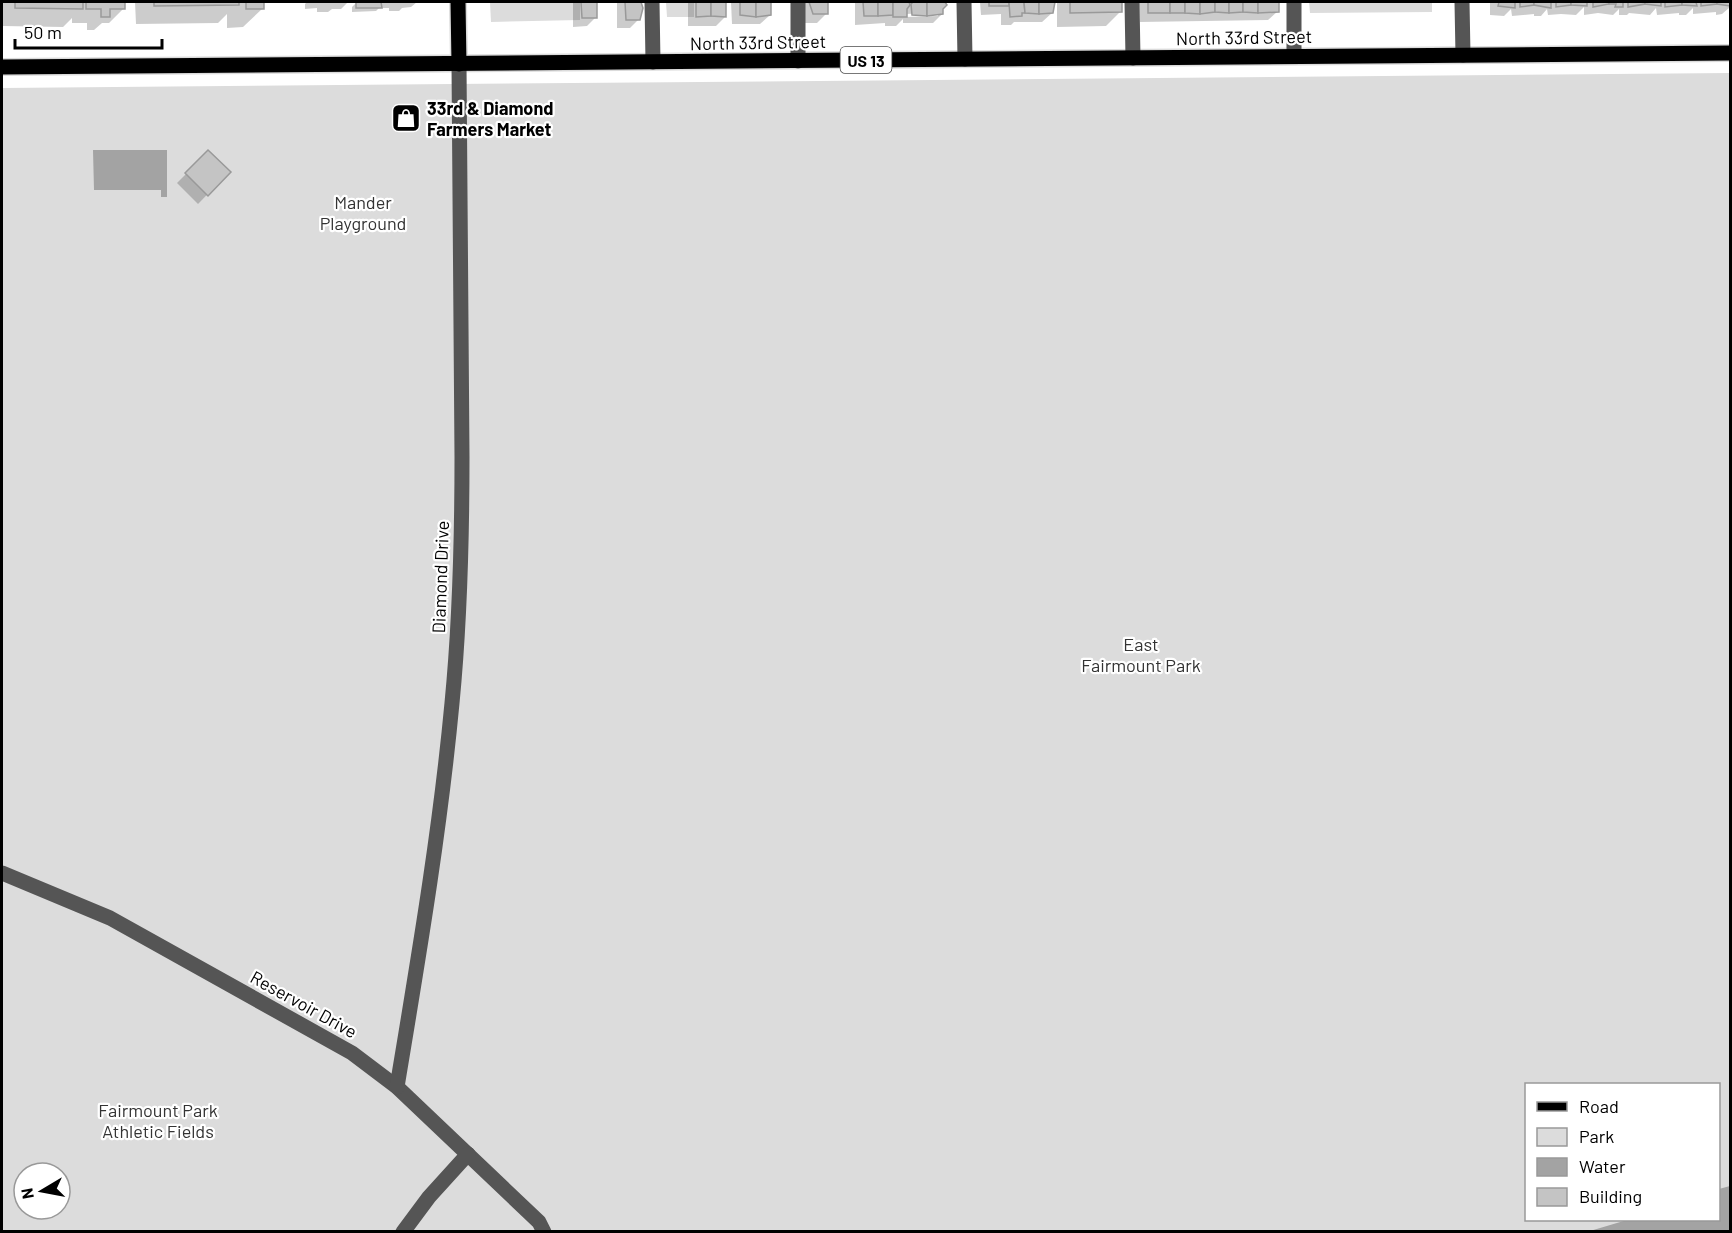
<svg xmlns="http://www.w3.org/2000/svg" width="1732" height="1233" font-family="Barlow,sans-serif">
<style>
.green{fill:#dcdcdc;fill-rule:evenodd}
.water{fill:#a3a3a3}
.shadow{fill:#0003;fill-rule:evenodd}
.building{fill:#c4c4c4;stroke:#999;stroke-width:1.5}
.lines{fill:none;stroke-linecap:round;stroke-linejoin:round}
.major-casing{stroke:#dbdbdb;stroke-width:18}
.minor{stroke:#555;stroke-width:15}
.major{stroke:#000;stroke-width:15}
.labels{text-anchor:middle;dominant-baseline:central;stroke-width:4.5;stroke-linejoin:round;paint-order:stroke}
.shield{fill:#fff;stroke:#4c4c4c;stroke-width:1.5}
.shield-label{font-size:16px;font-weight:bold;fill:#000}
.street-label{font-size:18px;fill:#000;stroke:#fff}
.poi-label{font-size:18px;font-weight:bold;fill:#000;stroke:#fff;text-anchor:start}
.park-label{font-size:18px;fill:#333;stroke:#fff}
</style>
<rect width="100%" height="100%" fill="#fff"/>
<g class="green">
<path d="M490 2H580V20L491 22Z"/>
<path d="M666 2H694V17H667Z"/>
<path d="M1309 2H1432V12L1310 13Z"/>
<path d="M1730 73V1231H2V88ZM1526 1084H1718V1220H1526ZM24 1173H60V1209H24Z"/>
</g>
<g class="water">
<path d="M93 150H167V197H161V190H94Z"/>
<path d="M1730 1186V1231H1590L1627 1220H1718L1719 1189Z"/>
</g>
<g class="shadow">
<path d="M2 2H123V9L109 23H102L94 30H87V23H72V18L63 27 2 26Z"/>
<path d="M135 2H262V9L243 27 227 28V14L218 23 136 24Z"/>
<path d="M307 2H348L341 9H332L328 12H317V8L305 9V4Z"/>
<path d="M357 2H417L411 7 402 8 399 11H389V8H379L376 11 352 12V7Z"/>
<path d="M573 2H595L596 17 587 26 573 27Z"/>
<path d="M617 2H639V19L630 28H617Z"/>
<path d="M688 2H725V17L716 26H688Z"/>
<path d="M731 2H769L770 15 760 24H732Z"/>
<path d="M803 2H826L827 13 817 23H804Z"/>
<path d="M855 2H944L945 4 942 8V14L933 23H903V19L896 26H885V23L855 25ZM938 13V16L904 17V14Z"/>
<path d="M980 2H1052V13L1042 22H1014L1011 25H1001V14L981 15Z"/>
<path d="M1057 2H1120V12L1106 26 1057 27Z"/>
<path d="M1139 2H1278V11L1268 20 1140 22Z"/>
<path d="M1490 2H1730V15L1729 8 1722 14 1716 15V12L1693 14V8L1686 15H1679V13L1657 15 1656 8 1650 15 1629 13 1627 15H1619V9L1613 15 1598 13 1584 15V7L1576 15 1561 14 1548 15 1547 9 1541 16H1534V14L1512 16 1511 9 1504 16 1490 15Z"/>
<path d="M208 152 229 172 198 204 177 183Z"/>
</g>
<g class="building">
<path d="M15 2H83V9L15 8Z"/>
<path d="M86 2H125V9H110V17H101V9H86Z"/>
<path d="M154 2H239V5L154 6Z"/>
<rect x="246" y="2" width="18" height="7"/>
<path d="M356 2H381L382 8H356Z"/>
<path d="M581 2H597V18H582Z"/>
<path d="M625 2H641L643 8 640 20H626Z"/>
<path d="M696 2H711V16L696 17Z"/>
<path d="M711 2H726V17L711 16Z"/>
<path d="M740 2H756V17L740 15Z"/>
<path d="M756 2H771V15L756 17Z"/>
<path d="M809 2H828V14H813Z"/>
<path d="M863 2H878V16H864Z"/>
<path d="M878 2H893V15L878 16Z"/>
<path d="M893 2H909L910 5 907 9V17H893Z"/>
<path d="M913 2H927V16L912 15 911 4Z"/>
<path d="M927 2H945L947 5 943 9V14L927 16Z"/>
<rect x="989" y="2" width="20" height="4"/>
<path d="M1009 2H1024L1025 13H1022V16L1010 17Z"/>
<path d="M1024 2H1039V14L1025 13Z"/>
<path d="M1039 2H1055L1053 13 1039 14Z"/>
<path d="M1070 2H1122V12L1070 13Z"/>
<rect x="1148" y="2" width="22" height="11"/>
<rect x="1170" y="2" width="15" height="11"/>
<path d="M1185 2H1200V14L1185 13Z"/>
<path d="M1200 2H1215V12L1200 14Z"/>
<path d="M1215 2H1229V13L1215 12Z"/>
<path d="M1229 2H1243V12L1229 13Z"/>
<path d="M1243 2H1258V13L1243 12Z"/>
<path d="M1258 2H1279V12L1258 13Z"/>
<path d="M1499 2H1515V8L1498 6Z"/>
<path d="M1520 2H1534V5L1520 7Z"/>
<path d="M1534 2H1551V8L1534 5Z"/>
<path d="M1556 2H1571V5L1556 7Z"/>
<path d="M1571 2H1587V6L1571 5Z"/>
<path d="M1593 2H1609V4L1593 7Z"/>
<path d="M1609 2H1623V7H1615L1616 4H1609Z"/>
<path d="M1628 2H1645V4L1628 7Z"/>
<path d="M1645 2H1661V6L1645 4Z"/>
<path d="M1665 2H1682V5L1665 7Z"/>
<path d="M1682 2H1696L1697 6 1682 5Z"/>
<path d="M1701 2H1717V4L1701 6Z"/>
<path d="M1717 2H1730V6L1717 4Z"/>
<path d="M208 150 231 172 208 196 185 173Z"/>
</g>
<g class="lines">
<g class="major-casing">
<g id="major">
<path d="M458 2 459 64"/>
<path d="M2 67 1730 53"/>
</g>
</g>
<g class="minor">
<path d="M652 2 653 62"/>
<path d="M798 2V61"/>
<path d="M964 2 965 59"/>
<path d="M1132 2 1133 58"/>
<path d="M1294 2V56"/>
<path d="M1462 2 1463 55"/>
<path d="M2 873 110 918 352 1053 397 1087 539 1222 544 1232"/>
<path d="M397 1087C418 960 440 832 452 703 460 621 462 539 462 457L459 64"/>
<path d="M403 1232 429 1197 468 1154"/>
</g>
<use href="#major" class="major"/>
</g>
<defs>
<g id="shop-square" transform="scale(1.5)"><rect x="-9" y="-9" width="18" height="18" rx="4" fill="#000" stroke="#fff"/><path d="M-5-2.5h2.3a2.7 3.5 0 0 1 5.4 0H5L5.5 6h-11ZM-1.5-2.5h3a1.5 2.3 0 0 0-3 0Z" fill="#fff"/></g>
</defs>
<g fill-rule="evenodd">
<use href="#shop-square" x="406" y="118"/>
</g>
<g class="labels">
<rect class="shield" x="840.5" y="47" width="51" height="26" rx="4.5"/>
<g class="shield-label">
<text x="866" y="60">US 13</text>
</g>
<g class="street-label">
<text transform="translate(1244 37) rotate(-1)">North 33rd Street</text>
<text transform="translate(758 42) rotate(-1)">North 33rd Street</text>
<text transform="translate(440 577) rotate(-88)">Diamond Drive</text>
<text transform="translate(304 1004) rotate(29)">Reservoir Drive</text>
</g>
<g class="poi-label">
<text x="427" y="108">33rd &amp; Diamond<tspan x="427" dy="21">Farmers Market</tspan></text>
</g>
<g class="park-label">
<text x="363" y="202">Mander<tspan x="363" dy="21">Playground</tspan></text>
<text x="1141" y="644">East<tspan x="1141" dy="21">Fairmount Park</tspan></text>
<text x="158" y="1110">Fairmount Park<tspan x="158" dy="21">Athletic Fields</tspan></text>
</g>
</g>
<rect width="1732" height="1233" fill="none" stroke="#000000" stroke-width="6"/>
<rect x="1525" y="1083" width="195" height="138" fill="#ffffff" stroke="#999999" stroke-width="1.5"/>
<rect x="1537" y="1102" width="30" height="9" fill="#000000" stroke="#999999" stroke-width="1.5"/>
<text x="1579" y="1113" font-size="18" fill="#000000">Road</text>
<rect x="1537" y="1128" width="30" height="18" fill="#dcdcdc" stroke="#999999" stroke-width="1.5"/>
<text x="1579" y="1143" font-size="18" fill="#000000">Park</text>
<rect x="1537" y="1158" width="30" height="18" fill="#a3a3a3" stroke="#999999" stroke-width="1.5"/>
<text x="1579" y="1173" font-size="18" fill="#000000">Water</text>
<rect x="1537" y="1188" width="30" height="18" fill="#c4c4c4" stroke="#999999" stroke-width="1.5"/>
<text x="1579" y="1203" font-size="18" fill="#000000">Building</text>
<g transform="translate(42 1191) rotate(260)"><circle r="28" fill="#ffffff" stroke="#999999" stroke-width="1.5"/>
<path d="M0-4.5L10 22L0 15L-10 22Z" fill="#000000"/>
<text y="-9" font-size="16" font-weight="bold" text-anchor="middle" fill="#000000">N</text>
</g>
<path d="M15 39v9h147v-9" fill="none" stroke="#000000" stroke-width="3"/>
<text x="24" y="39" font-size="18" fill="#000000" stroke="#ffffff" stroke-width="4.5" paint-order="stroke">50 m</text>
</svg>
